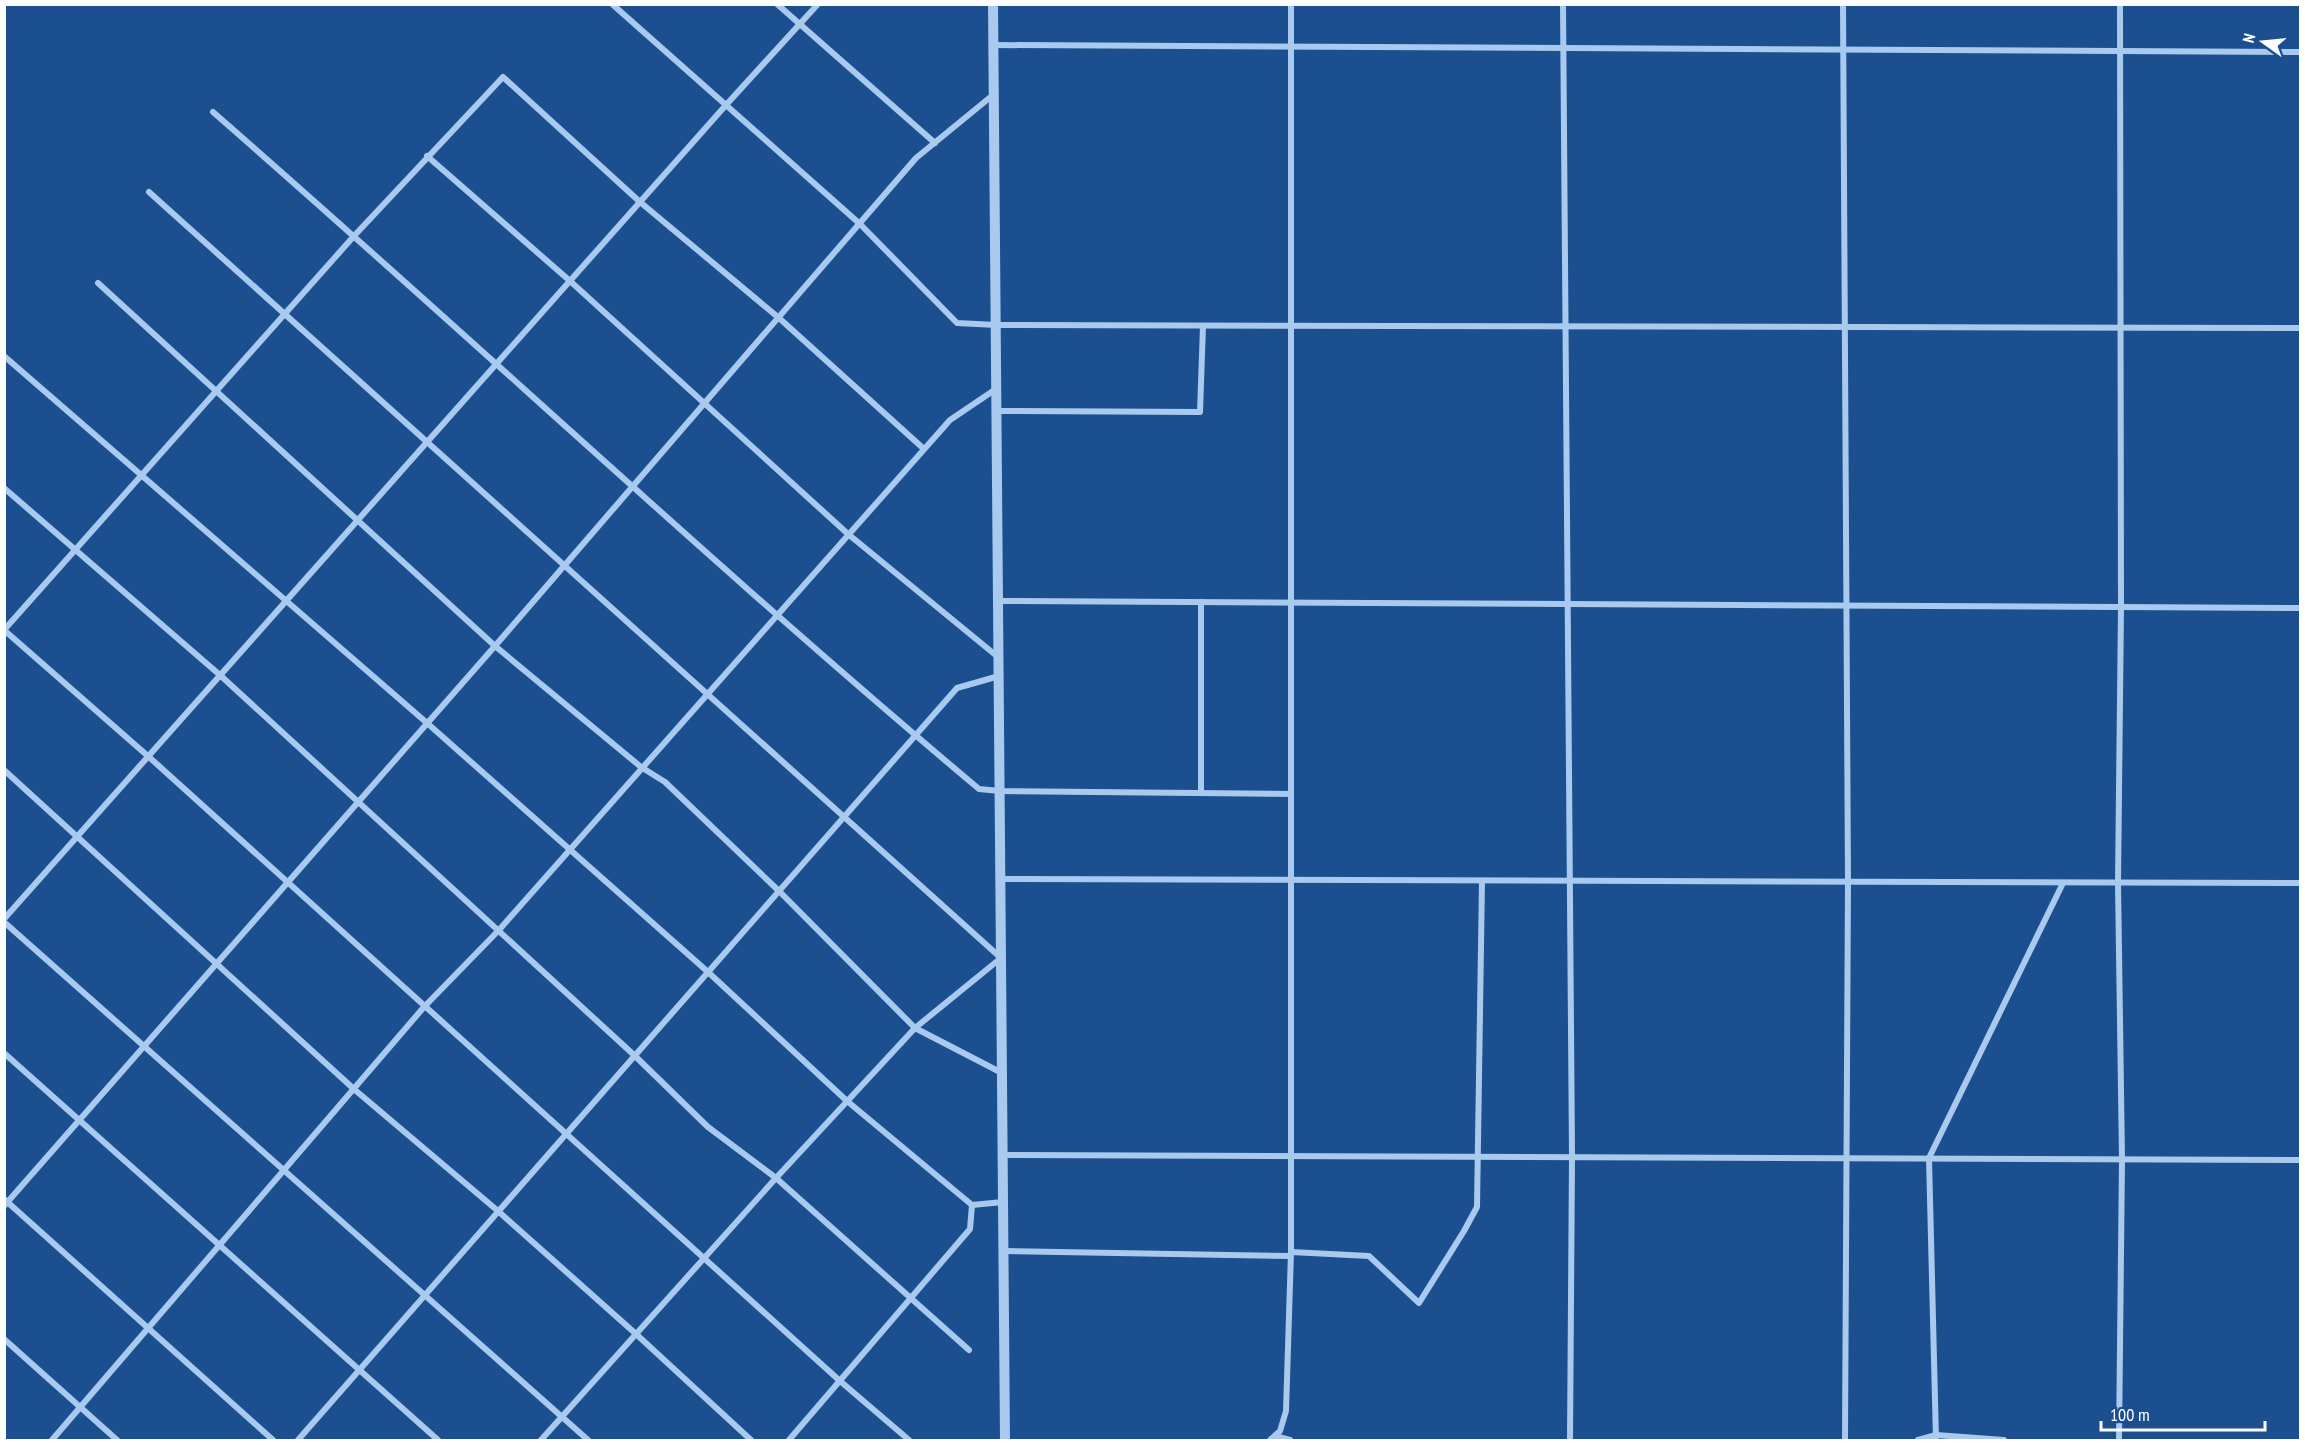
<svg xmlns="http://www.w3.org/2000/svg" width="2305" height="1445" font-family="'PT Sans Narrow',sans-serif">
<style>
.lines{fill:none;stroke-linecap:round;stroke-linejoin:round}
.minor{stroke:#a9c9ee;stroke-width:6}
.tertiary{stroke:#a9c9ee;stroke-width:10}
</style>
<rect width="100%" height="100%" fill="#1b4f8f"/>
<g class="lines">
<g class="minor">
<path d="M612 4 860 224 957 323 996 325 2300 328"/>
<path d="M777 4 935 143"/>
<path d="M1563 4 1572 1157 1570 1440"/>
<path d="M1843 4 1848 882 1845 1440"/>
<path d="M993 45 2300 52"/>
<path d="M213 112C470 336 718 570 979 789L1000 791 1291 794"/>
<path d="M427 156 570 281 848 534 998 657"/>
<path d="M149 192 1001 958 915 1028 776 1178 541 1440"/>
<path d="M98 283 495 646 641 767 665 782 780 892 915 1028 1002 1073"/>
<path d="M4 356 427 723 708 972 847 1101 972 1205 1003 1202"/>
<path d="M997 411 1200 412 1203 326"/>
<path d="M4 488 221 676 634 1055 708 1127 776 1178 969 1350"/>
<path d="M998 601 2300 608"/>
<path d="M1201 602V793"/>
<path d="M4 630 354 236 503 77 640 202 779 318 924 449"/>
<path d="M4 630 149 757 840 1381 909 1440"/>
<path d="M4 770 355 1090 498 1211 636 1334 751 1440"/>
<path d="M1001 879 2300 883"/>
<path d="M4 919 726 105 818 4"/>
<path d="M4 922 588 1440"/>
<path d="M4 1053 438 1440"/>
<path d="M1003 1155 2300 1160"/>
<path d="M4 1199 273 1440"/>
<path d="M4 1206 495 646 916 158 993 95"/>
<path d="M1004 1251 1290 1256"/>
<path d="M1291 1252V4"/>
<path d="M4 1339 117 1440"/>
<path d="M1275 1436 1290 1440"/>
<path d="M52 1440 424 1007 499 930 950 420 996 389"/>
<path d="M298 1440 957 688 999 676"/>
<path d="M789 1440 970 1229 972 1205"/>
<path d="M1270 1440 1280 1431 1286 1411 1291 1252 1369 1256 1419 1303 1464 1231 1477 1207 1482 881"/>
<path d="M1918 1440 1936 1435 2004 1440"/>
<path d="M1936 1440 1929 1158 2063 883"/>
<path d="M2119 1440 2122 1159 2118 883 2121 607 2120 4"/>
</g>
<path class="tertiary" d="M993 4 1005 1440"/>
</g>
<rect width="2305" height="1445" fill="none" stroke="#ffffff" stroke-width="12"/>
<g transform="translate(2263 42) rotate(285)" stroke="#1b4f8f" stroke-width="4.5" paint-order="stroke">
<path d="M0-4.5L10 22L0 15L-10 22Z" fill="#ffffff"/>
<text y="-9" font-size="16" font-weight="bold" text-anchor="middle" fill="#ffffff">N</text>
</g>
<path d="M2101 1421v9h164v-9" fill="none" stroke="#ffffff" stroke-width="3"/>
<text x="2110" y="1421" font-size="18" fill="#ffffff" stroke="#1b4f8f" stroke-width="4.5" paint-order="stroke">100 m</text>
</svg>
